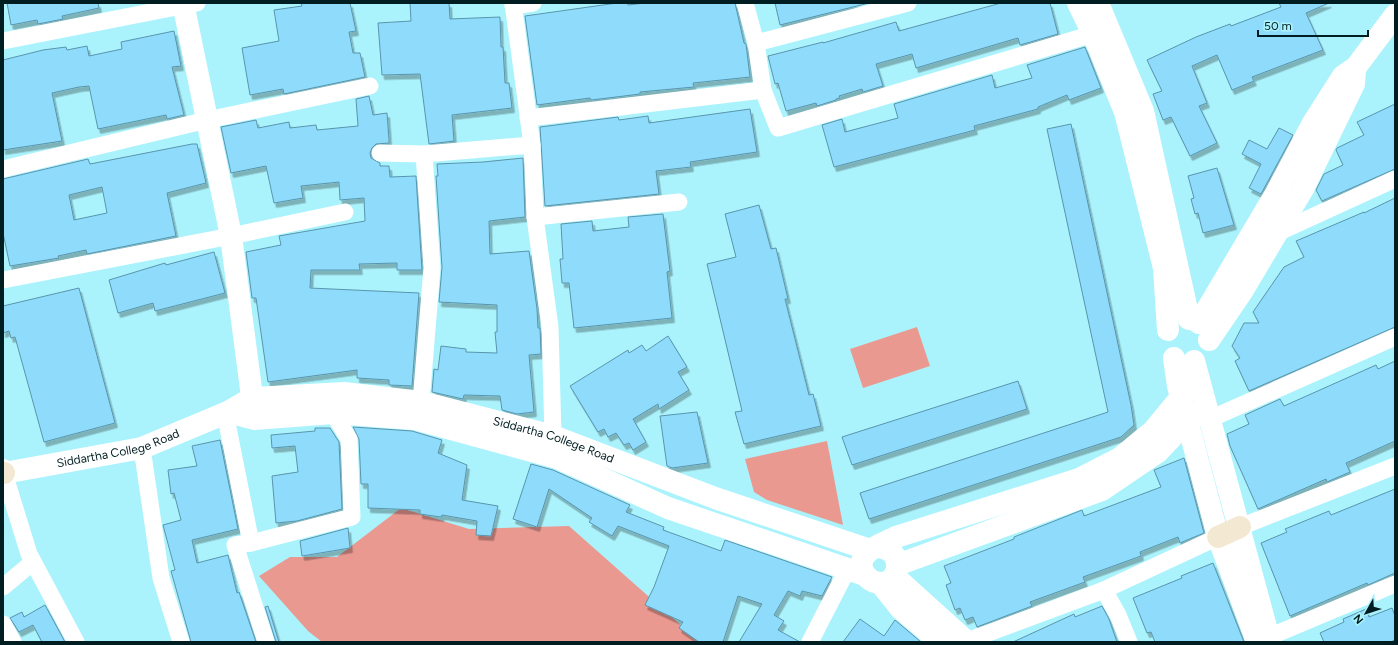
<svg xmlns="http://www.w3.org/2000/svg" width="1398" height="645" font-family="Figtree,sans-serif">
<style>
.green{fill:#ea9991}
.building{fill:#8fdbfb;stroke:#5895ad;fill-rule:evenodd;filter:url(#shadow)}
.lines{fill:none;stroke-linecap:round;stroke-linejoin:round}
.minor{stroke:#fff;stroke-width:17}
.tertiary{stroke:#fff;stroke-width:22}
.secondary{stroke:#f3e9d3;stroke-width:22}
.labels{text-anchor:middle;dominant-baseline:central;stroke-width:3.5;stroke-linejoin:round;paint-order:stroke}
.street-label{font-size:12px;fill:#001d21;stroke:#abf3fc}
</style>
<defs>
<filter id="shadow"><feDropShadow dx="2.5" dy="4.5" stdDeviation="0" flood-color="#0004"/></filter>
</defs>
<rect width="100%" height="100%" fill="#abf3fc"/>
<g class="green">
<path d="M917 327 930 366 863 388 850 349Z"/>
<path d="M827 441 843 525 767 500 754 492 745 459Z"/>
<path d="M401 508 469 529 569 526 700 642H322L308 631 259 576 290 557H337Z"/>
</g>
<g class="building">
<path d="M7 3H98L99 8 62 16 63 19 38 24 37 20 11 25Z"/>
<path d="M301 3H350L356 31 349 32 353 53H360L365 77 284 94 283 89 250 95 242 48 279 41 274 10 302 6Z"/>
<path d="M410 3H449L450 19 500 17 501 47H503L505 83H509L512 108 452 115 454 141 429 144 420 74 382 75 378 23 411 21Z"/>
<path d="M617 3H627L628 5 645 3H735L744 43 746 44 750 77 693 83 694 87 640 92V94L616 97 591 100 590 98 537 105 525 16Z"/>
<path d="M775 3H869L780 25Z"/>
<path d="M1001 3H1050L1058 34 1020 45 1018 38 916 68 912 54 876 64 883 86 863 92 862 89 839 96 840 98 836 99V100L817 106 816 103 786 111 778 83 775 84 768 56 823 42V43L896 22 899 31Z"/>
<path d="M1279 3H1329L1306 13 1323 50 1252 77 1254 81 1232 90 1217 55 1192 66 1207 103 1199 106 1217 143 1190 156 1171 117 1163 120 1153 94 1162 91 1147 60 1196 37 1230 24 1231 26 1281 7Z"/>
<path d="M174 31 181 66 172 67 184 115 167 119 166 115 98 129 89 86 79 87 52 93 62 141 3 150V60L43 50 66 47 67 50 87 46 89 56 122 49 121 42Z"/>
<path d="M1085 47 1101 88 1069 100 1067 95 1038 107V109L974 126 975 130 834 167 822 125 842 119 845 132 898 118 894 104 992 75 995 88 1032 78 1027 65Z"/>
<path d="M369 96 373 115 387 113 389 140V143L376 144 372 148 370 153 371 158 380 163V166H389L390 177 416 176 422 270H397V263L359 264 360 270H311L310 288 419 293 412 386 389 385V380L357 378V370L268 382 256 298H252L246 252 281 245 279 236 365 221 364 198 340 200 339 182 301 186 303 198 274 203 266 166 231 173 221 127 256 120 258 128 289 122 290 128 316 125 317 130 358 126 356 99Z"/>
<path d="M1395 104V169L1322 201 1316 190 1324 174 1343 165 1336 150 1337 148 1364 135 1357 122Z"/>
<path d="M750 109 757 152 690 162 691 167 656 171 659 194 545 206 540 127 618 117 619 120 648 116 649 123Z"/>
<path d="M1071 124 1131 405 1134 425 1121 437 869 519 860 493 1108 412 1047 129Z"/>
<path d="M1279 128 1293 135 1261 194 1249 188 1261 164 1242 154 1249 140 1267 149Z"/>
<path d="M192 144H197L206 183 167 193 176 236 87 254 86 250 58 256 59 258 10 266 3 233V179L88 159 90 164ZM102 187 107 213 74 220 69 195Z"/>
<path d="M523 158 525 217 489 221 490 254 529 251 537 309 538 328H540L541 354 529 355 534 412 517 414 502 410 500 396 464 395 463 399 432 392 434 369 438 370 441 346 466 349V352L497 353 495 332H497V305L439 302 442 267 436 176H438L437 164 483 162Z"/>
<path d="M1217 168 1234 225 1203 233 1198 213 1195 214 1191 199 1194 198 1188 176Z"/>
<path d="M1395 198V327L1249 391 1235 361 1240 358 1232 346 1244 323H1259L1253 312 1284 267 1304 257 1296 241 1364 212V213Z"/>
<path d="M759 205 771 249 776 248 788 299H785L809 395 813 394 821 426 744 444 735 412 742 411 707 264 736 257 725 214Z"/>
<path d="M663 214 670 271 667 272 672 318 574 328 569 283H562L560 259H563L561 224 592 221 593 231 629 227 628 217Z"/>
<path d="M214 252 225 293 155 311 153 303 118 313 109 280 165 263 166 265Z"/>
<path d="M79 288 115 423 44 442 15 337 11 338 9 331 3 333V306Z"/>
<path d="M668 336 687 367 678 372 689 390 659 409 658 404 633 419 646 442 633 450 629 443 624 445 616 433 608 437 604 429 598 432 570 386 628 350 629 353 642 345 646 351Z"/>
<path d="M1395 361V441L1346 463 1350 472 1327 482 1326 479 1258 509 1230 446 1227 434 1249 424 1245 415 1280 399 1284 406 1376 365 1378 369Z"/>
<path d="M1018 381 1027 409 852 465 842 437Z"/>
<path d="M697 412 708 463 672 468 667 466 660 416Z"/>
<path d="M353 427 412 431 442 440 438 453 467 465 462 500 498 506 491 536 476 535 477 521 442 515 441 517 420 514V510L368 508V484H361L359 439Z"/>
<path d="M315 428H330L339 442 342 509 297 521 276 523 272 476 298 472 295 446 272 448 271 435 315 431Z"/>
<path d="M220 440 238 529 192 540 197 563 228 555 237 593 239 592 256 642H191L171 571 175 570 163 525 181 520 174 493 171 494 168 470 197 466 192 446Z"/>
<path d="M1184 458 1204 533 1180 543 1178 537 1140 552 1141 556 1083 577 1085 582 1030 602 1032 606 977 627 973 617 965 620 960 608 955 610 946 585 951 583 944 566 1014 539V537L1067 516 1082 510 1084 516 1161 487 1154 470Z"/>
<path d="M531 464 553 470 630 505 626 512 664 527 663 530 721 551 725 540 832 577 822 596 802 591 800 596 788 591 774 615 784 621 778 630 800 642H739L762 604 738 596 723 642H699L679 628 683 622 645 605 654 587 669 546 618 526 612 536 589 522 592 518 549 489 537 527 513 519Z"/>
<path d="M1395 489V573L1368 585 1367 583 1290 616 1261 543 1287 532 1285 529 1329 511 1331 515Z"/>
<path d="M348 528 350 548 302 556 300 541Z"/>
<path d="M1213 563 1244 642H1155L1151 632 1147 633 1133 598 1182 578 1181 576Z"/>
<path d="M45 605 65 642H42L33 625 19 632 10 618 22 612 24 617Z"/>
<path d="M268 606 279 642H276L265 607Z"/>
<path d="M1102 606 1109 619 1117 642H1013L1074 614 1075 617Z"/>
<path d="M1392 608 1395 616V640L1390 642H1324L1320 633 1344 622 1343 619 1366 609 1369 617Z"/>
<path d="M860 619 884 636 895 620 921 642H843Z"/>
</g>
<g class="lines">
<g class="minor">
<path d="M513 3 532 145 535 217 550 327 553 436"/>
<path d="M745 3 756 43 763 90 778 128 1093 34"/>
<path d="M513 6 533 3"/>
<path d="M3 41 197 3"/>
<path d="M756 43 908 3"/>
<path d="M528 118 763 90"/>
<path d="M380 153 424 154 532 145"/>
<path d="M3 169 207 120 370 86"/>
<path d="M535 217 679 202"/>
<path d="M1277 233 1395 179"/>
<path d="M3 280 231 236 345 212"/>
<path d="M421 402 432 268 424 154"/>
<path d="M225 413 251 543"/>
<path d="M1210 419 1395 337"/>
<path d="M142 448 161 578 181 642"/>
<path d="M4 473 29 554 76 642"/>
<path d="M1240 527 1395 466"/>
<path d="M3 587 33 562"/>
<path d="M1104 590 1118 615 1129 642"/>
<path d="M3 624 13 642"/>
<path d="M1269 637 1395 584"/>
<path d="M967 641 1104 590 1218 537"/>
<path d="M266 642 235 545 251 543 352 517 349 439 333 413"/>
<path d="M810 642 847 570"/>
</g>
<g class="tertiary">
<path d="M183 3 231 236 254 412"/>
<path d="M1078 3 1093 34 1125 112 1164 268 1168 330"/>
<path d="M1098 3 1143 111 1189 319"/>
<path d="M1199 323 1276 193 1313 123 1343 76 1356 67 1395 15"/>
<path d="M1209 340 1243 290 1303 189 1354 84 1355 70"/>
<path d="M1174 358 1178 386 1218 537 1257 642"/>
<path d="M1194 361 1269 638"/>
<path d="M228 412 254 419 333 413 414 419 557 458 668 508 865 575"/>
<path id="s1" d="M3 470 4 473 142 448 228 412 252 398 344 393 421 402 553 436 715 498 870 550"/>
<path d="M878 547C905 549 902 584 879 583 872 582 867 578 864 573 853 552 883 544 896 537L1079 479 1120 458 1153 431 1181 397 1199 383"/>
<path d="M897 565 1102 490 1158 452 1187 421 1206 408"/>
<path d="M894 576 967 642"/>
<path d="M880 583 900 608 940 642"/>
</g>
<g class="secondary">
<path d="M3 473H4"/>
<path d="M1218 537 1240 527"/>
</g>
</g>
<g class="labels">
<g class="street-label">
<text stroke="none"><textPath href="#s1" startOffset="572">Siddartha College Road</textPath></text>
<text stroke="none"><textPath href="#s1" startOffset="120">Siddartha College Road</textPath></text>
</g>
</g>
<rect width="1398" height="645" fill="none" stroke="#001d21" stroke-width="8"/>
<g transform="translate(1366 613) rotate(231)" stroke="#abf3fc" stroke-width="3" paint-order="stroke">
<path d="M0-3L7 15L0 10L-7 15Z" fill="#001d21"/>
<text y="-6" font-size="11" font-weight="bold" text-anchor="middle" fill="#001d21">N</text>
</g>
<path d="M1258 30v6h110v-6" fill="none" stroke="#001d21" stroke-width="2"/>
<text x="1264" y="30" font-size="12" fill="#001d21" stroke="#abf3fc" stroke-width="3" paint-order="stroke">50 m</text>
</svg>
